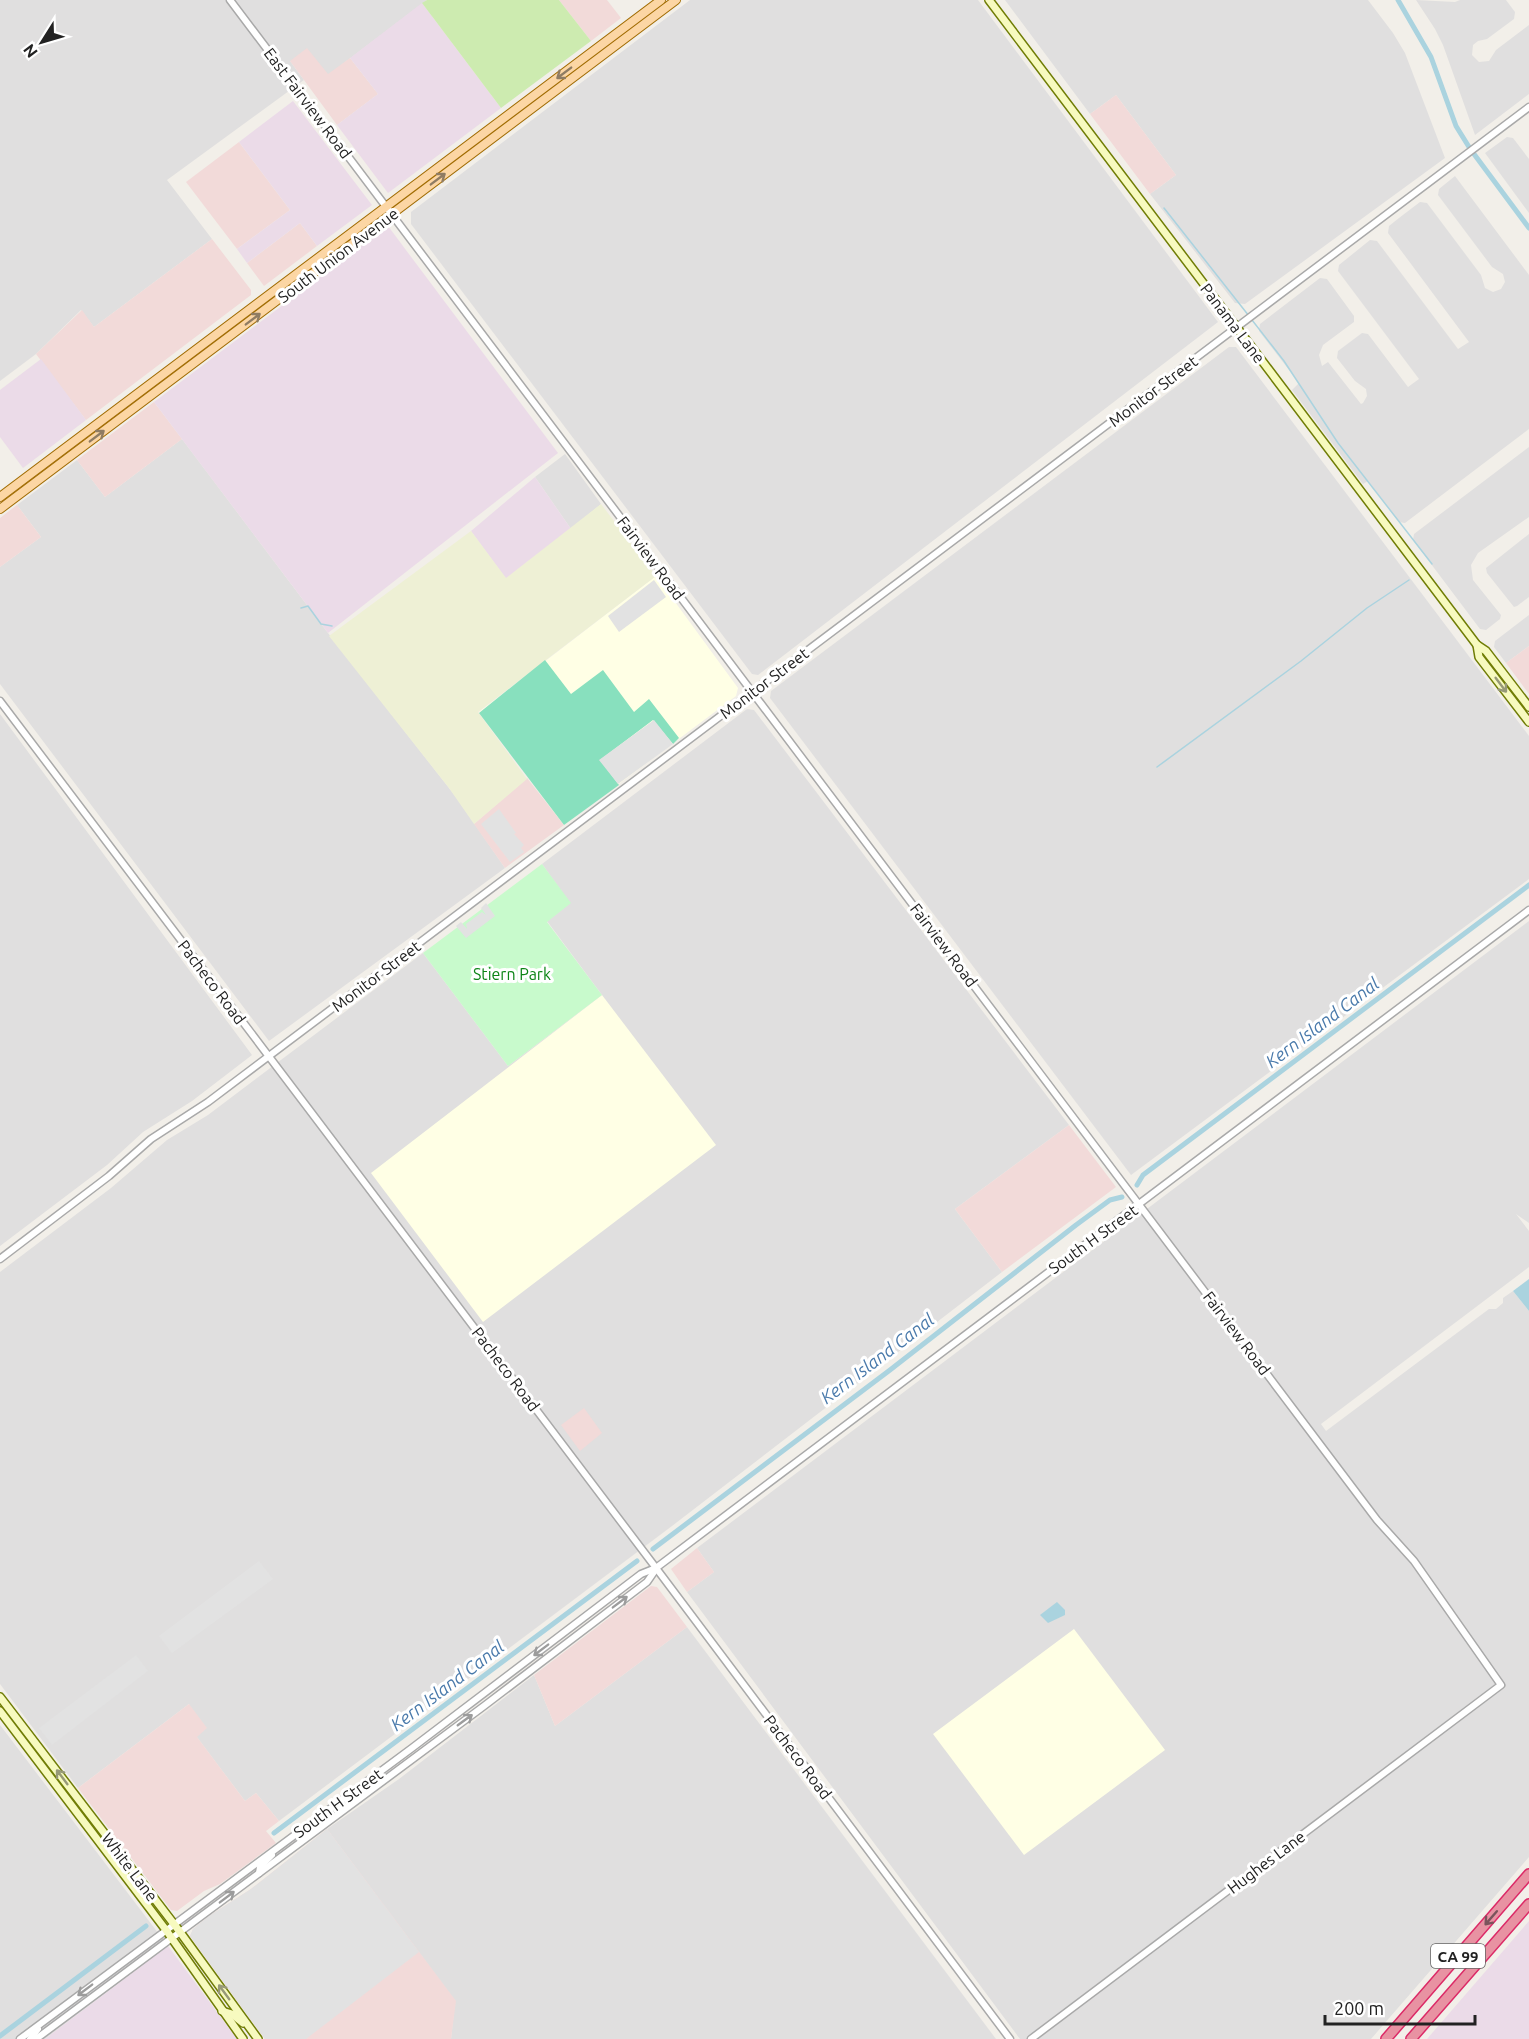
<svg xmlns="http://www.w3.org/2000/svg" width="1529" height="2039" font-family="Ubuntu,sans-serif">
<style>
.residential{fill:#e0dfdf}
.commercial{fill:#f2dad9}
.industrial{fill:#ebdbe8}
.education{fill:#ffffe5}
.farmland{fill:#eef0d5}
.grass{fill:#cdebb0}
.park{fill:#c8facc}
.pitch{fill:#88e0be}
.parking{fill:#e2e2e2}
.water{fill:#aad3df}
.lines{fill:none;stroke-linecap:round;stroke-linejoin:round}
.stream{stroke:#aad3df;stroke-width:1.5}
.canal{stroke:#aad3df;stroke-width:5}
.tertiary-casing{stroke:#a9a9a9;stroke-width:9}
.secondary-casing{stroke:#707d05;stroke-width:10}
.primary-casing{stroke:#a06b00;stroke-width:10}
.motorway-casing{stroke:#dc2a67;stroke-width:12}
.tertiary{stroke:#fff;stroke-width:6}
.secondary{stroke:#f7fabf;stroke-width:7}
.primary{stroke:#fcd6a4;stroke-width:8}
.motorway{stroke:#e892a2;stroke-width:9}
.oneway{stroke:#8f7c63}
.oneway2{stroke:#979978}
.oneway3{stroke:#9c9c9c}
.oneway4{stroke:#7b545c}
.labels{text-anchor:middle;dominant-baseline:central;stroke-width:6;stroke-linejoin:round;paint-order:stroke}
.shield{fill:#fff;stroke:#646464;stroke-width:1.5}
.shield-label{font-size:15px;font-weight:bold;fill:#222}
.street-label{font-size:16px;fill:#222;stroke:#fff}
.park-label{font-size:16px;fill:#0c8416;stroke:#fff}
.water-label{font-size:18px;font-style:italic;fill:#4a7aab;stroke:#fff}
</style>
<rect width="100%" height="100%" fill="#f2efe9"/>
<g class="residential">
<path d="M0 0H427L328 75 290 61 304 80 167 180 212 239 94 327 81 310 36 354 0 381Z"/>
<path d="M690 0H978L1218 322 758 675 752 674 411 224V212Z"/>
<path d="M1005 0H1368L1393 33 1405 53 1445 158 1245 304 1235 303 1150 194 1176 175 1116 95 1090 114Z"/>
<path d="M1416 0 1455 2 1460 0H1506L1515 12 1514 19 1487 39 1478 41 1473 45 1472 55 1479 62 1489 61 1496 50 1529 25V94L1475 135 1443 45 1435 29Z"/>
<path d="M1507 137 1513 138 1529 159V213L1485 153Z"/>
<path d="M1455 176 1529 275V429L1405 523 1399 522 1368 481 1363 484 1292 390 1299 383 1259 331 1260 324 1320 278 1327 279 1354 316V322L1323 345 1319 355 1322 366 1328 362 1361 404 1363 403 1367 396 1366 389 1355 381 1337 358 1338 351 1362 333 1368 334 1408 387 1419 379 1338 271 1339 265 1370 240 1377 241 1458 349 1469 342 1388 233 1389 226 1399 218 1420 202 1427 203 1481 275 1485 288 1493 292 1501 289 1505 282 1503 274 1492 267 1438 195 1439 189Z"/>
<path d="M1229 347H1236L1529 736V879L1131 1175 770 698 771 691Z"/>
<path d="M182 439 328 633 456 797 505 868 269 1041 0 684V567L41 537 17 505 77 460 105 497Z"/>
<path d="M1529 447V517L1478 553 1471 565 1473 580 1501 615 1500 619 1486 630 1480 629 1413 540 1414 534Z"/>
<path d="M565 454 601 504 571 529 535 477Z"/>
<path d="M1529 534V597L1517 606 1514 607 1487 573 1486 568Z"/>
<path d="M1529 615V646L1506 663 1494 647 1495 641Z"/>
<path d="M747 709 754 710 1069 1125 955 1209 1002 1272 672 1526 279 1821 256 1793 245 1801 196 1736 189 1704 78 1788 0 1684V1272L111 1188 167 1140 208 1115 423 953 508 1066 602 995 547 921 570 903 542 864Z"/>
<path d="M0 714 252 1055 192 1101 143 1132 107 1165 0 1246Z"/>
<path d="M1529 921V1223L1516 1214 1529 1231V1267L1321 1424 1326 1431 1489 1309H1496L1503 1303V1298L1513 1291 1529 1311V1857L1371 2039H1020L687 1592 714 1572 697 1548Z"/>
<path d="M687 1627 996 2039H451L455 2001 327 1829 399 1779 534 1675 555 1726Z"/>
<path d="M0 1725 168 1946 45 2039H0Z"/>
</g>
<g class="commercial">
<path d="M559 0H607L621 18 591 41Z"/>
<path d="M307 48 328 74 350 58 378 94 337 125 290 61Z"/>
<path d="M1116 95 1176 175 1150 194 1090 114Z"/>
<path d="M239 142 290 210 237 249 186 182Z"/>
<path d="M300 223 317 246 264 286 247 263Z"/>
<path d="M212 239 251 290V295L86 420 36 354 82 310 94 327Z"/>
<path d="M154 402 182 439 105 497 77 460Z"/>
<path d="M17 505 41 537 0 567V518Z"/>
<path d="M1529 646V694L1506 663Z"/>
<path d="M527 778 564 825 505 868 474 824Z"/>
<path d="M1069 1125 1116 1187 1002 1272 955 1209Z"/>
<path d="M584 1408 602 1433 580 1451 561 1425Z"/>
<path d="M697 1548 714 1572 687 1592 671 1569Z"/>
<path d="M651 1586 657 1587 687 1627 555 1726 534 1675Z"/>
<path d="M189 1704 207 1728 197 1737 245 1801 256 1793 279 1821 266 1831 276 1843 220 1884 204 1891 177 1911 171 1910 78 1788Z"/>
<path d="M327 1829 456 2001 451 2039H265L190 1936 193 1929 209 1916 251 1889Z"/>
</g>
<g class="industrial">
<path d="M422 3 501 108 388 193 337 125 378 94 350 58Z"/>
<path d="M293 101 372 205 317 246 300 223 247 263 237 249 290 210 239 142Z"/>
<path d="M388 226 558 453 328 633 154 402Z"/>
<path d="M41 359 86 420 23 468 0 437V390Z"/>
<path d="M535 477 571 529 506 579 471 531Z"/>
<path d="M1529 1921V2039H1427Z"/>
<path d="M168 1946 237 2039H45Z"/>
</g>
<g class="education">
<path d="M656 576 738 688 736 696 564 825 479 712Z"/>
<path d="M602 995 716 1145 483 1322 371 1173Z"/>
<path d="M1074 1629 1165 1750 1024 1855 933 1734Z"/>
</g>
<path class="farmland" d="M601 504 656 576 478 712 527 779 474 824 449 788 329 636 471 531 506 578Z"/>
<path class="grass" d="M427 0H559L591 41 501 108 422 3Z"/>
<path class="park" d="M542 864 571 903 547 922 602 995 508 1066 423 953Z"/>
<path class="pitch" d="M545 660 571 694 603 670 634 712 649 699 679 738 673 744 653 720 600 760 619 785 564 825 479 713Z"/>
<g class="parking">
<path d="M654 580 666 597 619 632 608 616Z"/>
<path d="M654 720 673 744 618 784 599 760Z"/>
<path d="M499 809 516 833 514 834 524 845 521 848 524 852 510 862 481 824Z"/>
<path d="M486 903 495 916 466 938 456 926 461 922 467 929 466 924 482 912 486 915 481 908Z"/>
<path d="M259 1561 273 1579 172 1653 159 1636Z"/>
<path d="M136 1655 148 1671 52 1745 39 1728Z"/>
<path d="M327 1829 419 1952 306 2039H265L190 1936 193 1929 209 1916 251 1889Z"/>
</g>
<g class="water">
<path d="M1529 1279V1311L1513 1291Z"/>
<path d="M1057 1602 1065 1610V1615L1048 1623 1040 1615Z"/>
</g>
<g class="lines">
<g class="stream">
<path d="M1164 208 1249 316"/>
<path d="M1252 320 1284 361 1338 443 1432 564"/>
<path d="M301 608 308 606 321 624 332 626"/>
<path d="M1157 767 1301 661 1367 608 1409 580"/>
</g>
<g class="canal">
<path d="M1398 0 1431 57 1456 126 1469 147"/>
<path d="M1474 154 1529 228"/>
<path d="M1137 1185 1143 1175 1529 885"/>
<path d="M653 1549 890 1370 1076 1225 1110 1200 1122 1197"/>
<path d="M274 1833 637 1561"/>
<path d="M0 2036 146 1926"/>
</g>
<g class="tertiary-casing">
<g id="tertiary">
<path d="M230 0 1377 1520 1414 1561 1501 1685 1031 2039"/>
<path d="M0 701 656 1568 1010 2039"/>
<path d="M0 1259 109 1176 151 1139 208 1102 1529 107"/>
<path d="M259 1873 260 1867 272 1855"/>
<path d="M20 2039 412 1748 641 1574 656 1568 1529 910"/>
<path d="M30 2039 38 2029"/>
<path d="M36 2039 484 1706 647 1582 656 1569"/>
</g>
</g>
<g class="secondary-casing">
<g id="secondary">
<path d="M989 0 1477 645 1486 651 1529 707"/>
<path d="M1477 645 1479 657 1529 722"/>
<path d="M0 1697 180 1932 258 2039"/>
<path d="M0 1711 166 1930 243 2039"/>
<path d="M222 2011 232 2014 243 2023"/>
</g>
</g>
<g class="primary-casing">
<g id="primary">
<path d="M0 497 661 0"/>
<path d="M0 509 676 0"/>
</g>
</g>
<g class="motorway-casing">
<g id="motorway">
<path d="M1386 2039 1529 1874"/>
<path d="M1411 2039 1529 1904"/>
</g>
</g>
<use href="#tertiary" class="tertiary"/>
<use href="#secondary" class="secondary"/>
<use href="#primary" class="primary"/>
<use href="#motorway" class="motorway"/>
</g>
<defs><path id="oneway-shaft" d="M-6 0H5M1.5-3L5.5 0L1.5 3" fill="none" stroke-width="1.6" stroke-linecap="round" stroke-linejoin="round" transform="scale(1.5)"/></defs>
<g class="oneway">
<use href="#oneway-shaft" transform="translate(564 73) rotate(143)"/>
<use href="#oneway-shaft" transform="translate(438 179) rotate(-37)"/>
<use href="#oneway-shaft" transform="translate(253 319) rotate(-37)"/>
<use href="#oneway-shaft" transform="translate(97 436) rotate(-37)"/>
</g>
<g class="oneway2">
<use href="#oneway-shaft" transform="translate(1501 685) rotate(53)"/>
<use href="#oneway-shaft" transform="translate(62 1777) rotate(-127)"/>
<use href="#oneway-shaft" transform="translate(224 1992) rotate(-126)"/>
</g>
<g class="oneway3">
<use href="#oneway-shaft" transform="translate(620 1602) rotate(-37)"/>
<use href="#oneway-shaft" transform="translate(541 1650) rotate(143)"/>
<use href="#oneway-shaft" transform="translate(465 1720) rotate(-36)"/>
<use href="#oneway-shaft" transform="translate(227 1897) rotate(-37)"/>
<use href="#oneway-shaft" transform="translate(85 1990) rotate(143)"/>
</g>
<use class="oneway4" href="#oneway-shaft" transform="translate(1491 1918) rotate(131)"/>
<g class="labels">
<rect class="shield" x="1431" y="1944" width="54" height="24" rx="4.5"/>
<g class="shield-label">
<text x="1458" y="1956">CA 99</text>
</g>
<g class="street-label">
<text transform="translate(308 103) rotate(53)">East Fairview Road</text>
<text transform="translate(338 255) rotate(-37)">South Union Avenue</text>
<text transform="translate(1233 323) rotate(53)">Panama Lane</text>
<text transform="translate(1153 391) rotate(-37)">Monitor Street</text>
<text transform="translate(651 558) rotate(53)">Fairview Road</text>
<text transform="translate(764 683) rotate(-37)">Monitor Street</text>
<text transform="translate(944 945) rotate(53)">Fairview Road</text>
<text transform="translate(376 976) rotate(-37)">Monitor Street</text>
<text transform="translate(212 982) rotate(53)">Pacheco Road</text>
<text transform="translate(1093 1239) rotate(-36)">South H Street</text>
<text transform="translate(1237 1333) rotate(53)">Fairview Road</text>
<text transform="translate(506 1369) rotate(53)">Pacheco Road</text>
<text transform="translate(798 1757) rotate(53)">Pacheco Road</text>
<text transform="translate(338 1803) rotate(-36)">South H Street</text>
<text transform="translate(1266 1862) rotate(-37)">Hughes Lane</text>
<text transform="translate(130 1867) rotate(53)">White Lane</text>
</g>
<g class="park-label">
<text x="512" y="974">Stiern Park</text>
</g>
<g class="water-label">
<text transform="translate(1322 1022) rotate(-37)">Kern Island Canal</text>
<text transform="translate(877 1358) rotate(-37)">Kern Island Canal</text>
<text transform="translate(447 1685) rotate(-37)">Kern Island Canal</text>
</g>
</g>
<g transform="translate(42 42) rotate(233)" stroke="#ffffff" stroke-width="4.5" paint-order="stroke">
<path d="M0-4.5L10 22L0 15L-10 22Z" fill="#222222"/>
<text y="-9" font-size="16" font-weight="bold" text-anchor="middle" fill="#222222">N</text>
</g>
<path d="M1325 2015v9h150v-9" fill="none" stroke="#222222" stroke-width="3"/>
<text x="1334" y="2015" font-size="18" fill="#222222" stroke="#ffffff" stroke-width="4.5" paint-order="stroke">200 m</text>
</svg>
